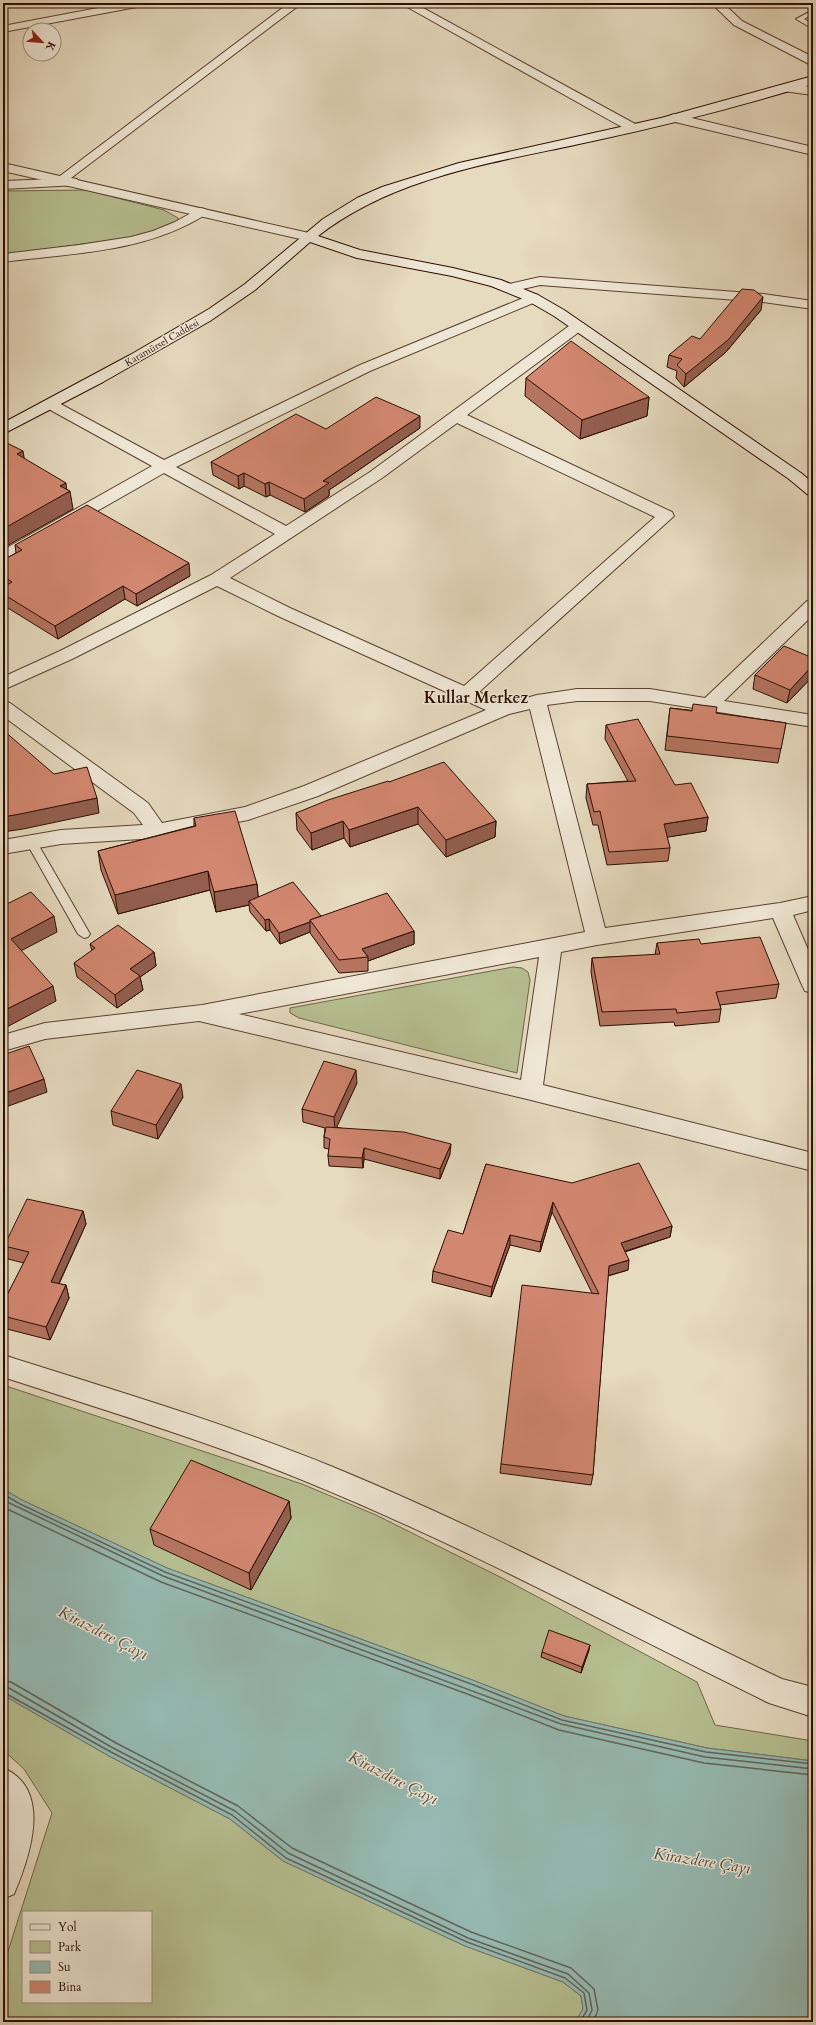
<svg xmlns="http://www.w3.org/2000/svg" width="816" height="2025" font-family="Cardo,serif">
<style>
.green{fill:#b6bf91;stroke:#716648;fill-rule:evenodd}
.water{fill:#96bab3;stroke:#6c756b}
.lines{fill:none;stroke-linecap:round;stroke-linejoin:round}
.shore{stroke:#61645a;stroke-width:1.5}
.service-casing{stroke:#5a4030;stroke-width:2}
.minor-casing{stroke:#5a4030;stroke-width:2}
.tertiary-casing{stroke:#5a4030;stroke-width:2}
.secondary-casing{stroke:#2c0d00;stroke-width:2}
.service{fill:#efe7d5;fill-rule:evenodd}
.minor{fill:#efe7d5;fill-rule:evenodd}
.tertiary{fill:#efe7d5;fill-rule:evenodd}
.secondary{fill:#efe7d5;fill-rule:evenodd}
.wall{fill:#b57460;stroke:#2c0d00}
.shaded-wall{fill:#935e4e;stroke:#2c0d00}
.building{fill:#d28770;stroke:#2c0d00}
.labels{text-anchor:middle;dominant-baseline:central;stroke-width:3;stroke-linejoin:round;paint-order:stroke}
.far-street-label{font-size:10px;fill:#2c0d00;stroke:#efe7d5}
.district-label{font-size:16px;font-weight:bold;fill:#2c0d00;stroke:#efe7d5}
.near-water-label{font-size:16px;font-style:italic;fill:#514a3f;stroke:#efe7d5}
</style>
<rect width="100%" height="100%" fill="#e6dabf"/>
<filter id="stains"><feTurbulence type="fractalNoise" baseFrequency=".005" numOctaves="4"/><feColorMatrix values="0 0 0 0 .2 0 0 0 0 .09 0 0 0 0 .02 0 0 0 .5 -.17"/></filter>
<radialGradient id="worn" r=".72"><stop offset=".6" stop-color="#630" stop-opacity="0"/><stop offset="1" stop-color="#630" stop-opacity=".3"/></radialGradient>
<g class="green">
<path d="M86 190 164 210 178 218V224L144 234 126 238 3 255V191Z"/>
<path d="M513 967 522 968 528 972 530 980 517 1073 299 1018 290 1013V1008Z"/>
<path d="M3 1385 302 1484 376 1515 504 1579 697 1682 715 1725 813 1741V1761L707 1748 564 1716 475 1681 167 1568 22 1500 3 1489Z"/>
<path d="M3 1695 109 1756 230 1819 283 1861 465 1946 563 1982 581 1996 583 2009 575 2022H3V1967L52 1813 24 1769 3 1750ZM23 1912H151V2002H23Z"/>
</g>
<path class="water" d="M3 1489 22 1500 167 1568 475 1681 564 1716 707 1748 813 1761V2022H575L583 2009 581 1996 563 1982 465 1946 283 1861 230 1819 109 1756 3 1695Z"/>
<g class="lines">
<g class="shore">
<path d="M3 1494 20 1504 165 1572 474 1685 562 1720 706 1752 813 1764"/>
<path d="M3 1500 163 1576 561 1724 705 1757 813 1769"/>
<path d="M3 1507 161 1582 470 1695 559 1730 704 1763 813 1775"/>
<path d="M3 1681 11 1682 116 1743 238 1806 292 1848 471 1932 571 1968 594 1989 598 2010 593 2022"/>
<path d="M3 1687 9 1688 113 1748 235 1811 288 1853 468 1938 568 1974 589 1993 592 2010 586 2022"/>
<path d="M3 1692 111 1752 232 1815 286 1858 467 1942 565 1978 584 1993 587 2010 580 2022"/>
</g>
<g class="service-casing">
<g id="service">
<path d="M813 10V14L804 19 813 24V29L796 19Z"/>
<path d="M31 838 35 839 90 934 88 937 84 938 78 934 26 842Z"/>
</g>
</g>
<g class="minor-casing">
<g id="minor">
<path d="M124 3H148L142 6 3 32V26Z"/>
<path d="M289 3H302L71 178 77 179 79 182 77 185 3 189V181L56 179Z"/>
<path d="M400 3H414L637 125 639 128 633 132 629 131Z"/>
<path d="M711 3H723L742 21 813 57V66L734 25Z"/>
<path d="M787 84 813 87V95L783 91 781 88Z"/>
<path d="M675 114 813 147V155L671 121 669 118 671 115Z"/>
<path d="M200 208 205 209 207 212 205 215C144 253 72 253 3 262V254L79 245 131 237 153 231 175 222Z"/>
<path d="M540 277 763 294 813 301V309L763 302 540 285 510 292 505 291 503 288 505 285Z"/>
<path d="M533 294 538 295 540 298 538 301 370 371 176 467 286 526 370 472 573 323H583L585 326 583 329 467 415 672 512 674 516 479 692 504 704 537 695 577 689H650L705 698 807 601 813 600V615L724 701 813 715V727L650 701H577L547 705 605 928 780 903 813 896V910L793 915 813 961V993L805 991 802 985 773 918 597 945 561 952 543 1085 813 1153V1171L531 1100 199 1021 45 1039 3 1051V1035L45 1023 202 1005 585 932 530 709 509 714 318 796 248 820 157 838 61 844 3 854V840L61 830 143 825 134 813 3 716V701L10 703 148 803 162 823 245 807 304 786 486 710 278 616 217 586 72 659 3 690V677L60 651 211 575 275 534 164 473 9 561 3 562V550L152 466 45 407 42 404 45 401H55L164 460 360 365ZM457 423 655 517 464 686 290 608 230 578 382 478ZM539 957 521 1080 239 1014Z"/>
<path d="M3 1355C114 1390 225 1423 333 1467 486 1530 633 1608 782 1679L813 1687V1717L769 1703C617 1629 468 1548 312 1484 211 1442 107 1411 3 1377Z"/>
<path d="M3 1768C53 1789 30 1856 14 1894L3 1899Z"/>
</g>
</g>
<g class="tertiary-casing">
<path id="tertiary" d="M3 163 309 233 314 234 316 237 314 240 309 241 3 171Z"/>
</g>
<g class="secondary-casing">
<path id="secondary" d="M813 76V84C741 106 667 125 593 141 499 162 397 175 318 236L360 250 453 268 501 280 538 295 564 310 801 473 813 483V496L807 494 789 479 554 316 528 301 491 286 452 276 357 258 310 242 255 290 210 321 103 382 3 434V423L130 355 209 309 245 284 323 219 357 198 382 187 459 163 661 118Z"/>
</g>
<use href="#service" class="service"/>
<use href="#minor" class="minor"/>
<use href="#tertiary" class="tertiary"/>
<use href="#secondary" class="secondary"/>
</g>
<g class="wall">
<path d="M761 310 726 352 684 387 676 378 677 371 667 367 669 355 700 339Z"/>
<path d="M526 378 649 397 647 416 580 439 525 396Z"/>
<path d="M420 428 347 478 329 490V496L305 512 270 495 266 497 244 486 239 489 213 475 211 462 326 429Z"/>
<path d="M15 545 190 576 137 606 125 599 58 639 3 605V560L16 553Z"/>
<path d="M813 658V676L787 703 753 689 755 675Z"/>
<path d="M670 708 716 713 786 723 778 763 665 750Z"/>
<path d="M606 725 675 785 708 817 706 831 667 837 670 848 668 861 607 865 598 825H593L586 798 587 784 628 781 605 739Z"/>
<path d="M389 782 496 821 495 837 446 857 418 824 350 847 344 838 312 850 297 830 296 813Z"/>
<path d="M194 818 257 884 258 897 321 916 414 931V944L368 961V971L339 973 310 933V932L280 944 270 930 266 931 250 912 249 905 216 912 210 890 118 914 101 870 98 851 194 826Z"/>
<path d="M657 943 779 984 776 998 720 1005 721 1009 719 1022 675 1026 674 1022 600 1026 591 972 592 958 655 955Z"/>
<path d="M90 944 154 952 156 966 140 977 143 990 117 1008 77 977 74 963 92 951Z"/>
<path d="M357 1083 336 1127 450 1154 440 1179 364 1159 363 1168 329 1166 328 1156 329 1149 324 1148V1137L325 1128 303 1122 302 1109Z"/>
<path d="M183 1097 158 1139 113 1125 111 1111Z"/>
<path d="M486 1164 672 1226 670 1237 625 1252 628 1270 608 1276 593 1475 591 1485 500 1473 501 1464 592 1293 552 1212 540 1252 510 1245 491 1297 432 1282 433 1271 463 1234Z"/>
<path d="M813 1188V1201L811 1194Z"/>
<path d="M83 1211 86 1224 59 1284 66 1285 69 1298 50 1340 3 1328V1303L24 1263 8 1259 4 1246Z"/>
<path d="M289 1501 291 1518 251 1590 154 1545 150 1529Z"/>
<path d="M589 1650 581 1673 541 1657 542 1652Z"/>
</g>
<g class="shaded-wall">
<path d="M763 297 761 310 726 352 684 387 686 374Z"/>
<path d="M649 397 647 416 580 439 582 420Z"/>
<path d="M420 416V428L347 478 329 490V496L305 512 304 499 323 481Z"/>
<path d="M23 451 26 469 17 454Z"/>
<path d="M244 473V486L239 489 238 476Z"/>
<path d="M269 482 270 495 266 497 265 484Z"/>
<path d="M66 483 67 493 70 491 73 509 3 548V529L60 486Z"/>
<path d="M189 563 190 576 137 606 136 594Z"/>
<path d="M123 586 125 599 58 639 55 626Z"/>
<path d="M813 665V676L787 703 790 690Z"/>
<path d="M97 798 99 813 23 829 3 832V817Z"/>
<path d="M418 807V824L350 847 349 830Z"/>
<path d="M708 817 706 831 662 838 664 824Z"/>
<path d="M343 821 344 838 312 850 311 833Z"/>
<path d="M496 821 495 837 446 857V840Z"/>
<path d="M208 871 210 890 118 914 115 895Z"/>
<path d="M257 884 259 904 249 901V905L216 912 214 892Z"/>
<path d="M54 916 57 932 15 954 11 939Z"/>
<path d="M269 919 270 930 266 931 265 920Z"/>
<path d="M310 922V932L280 944 279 933Z"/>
<path d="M414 931V944L368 961V957L362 949Z"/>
<path d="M154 952 156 966 140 977 143 990 117 1008 115 995 130 969Z"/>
<path d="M53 986 56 1001 3 1029V1011Z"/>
<path d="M356 1070 357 1083 335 1131 334 1117Z"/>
<path d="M44 1079 47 1092 3 1108V1094Z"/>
<path d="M181 1084 183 1097 158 1139 156 1125Z"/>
<path d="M451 1144 450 1154 440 1179V1169Z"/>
<path d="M364 1148V1159L363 1168 362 1158Z"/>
<path d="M553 1202 552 1212 540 1252 541 1242Z"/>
<path d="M83 1211 86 1224 54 1294 51 1282Z"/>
<path d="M672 1226 670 1237 619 1253 621 1243Z"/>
<path d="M510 1235V1245L491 1297 492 1287Z"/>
<path d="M629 1260 628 1270 607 1276 609 1266Z"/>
<path d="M66 1285 69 1298 50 1340 46 1327Z"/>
<path d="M289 1501 291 1518 251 1590 249 1573Z"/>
<path d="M590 1645 589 1650 581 1673 582 1667Z"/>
</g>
<g class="building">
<path d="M742 289 754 290 763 297 728 340 686 374 677 365 682 359 669 355 692 336 700 339Z"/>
<path d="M571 341 649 397 582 420 526 378Z"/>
<path d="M376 397 420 416 347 465 323 481 329 483 304 499 269 482 265 484 244 473 238 476 211 462 296 414 326 429Z"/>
<path d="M3 441 23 451 17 454 66 483 60 486 70 491 3 529Z"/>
<path d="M87 505 189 563 136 594 123 586 55 626 3 594V587L12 582 3 576V560L22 550 15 545Z"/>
<path d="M784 646 813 658V665L790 690 755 675Z"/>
<path d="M693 704 717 707 716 713 786 723 781 749 667 736 670 708 692 711Z"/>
<path d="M638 719 675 785 691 783 708 817 664 824 670 848 609 852 600 811 594 812 587 784 636 781 606 725Z"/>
<path d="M3 730 54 774 87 767 97 798 20 814 3 817Z"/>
<path d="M444 762 496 821 446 840 418 807 349 830 343 821 311 833 296 813 328 800 388 781 389 782Z"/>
<path d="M235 811 257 884 214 892 208 871 115 895 98 851 196 826 194 818Z"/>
<path d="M293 882 321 916 310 920V922L279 933 269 919 265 920 249 901Z"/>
<path d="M31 892 54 916 11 939 53 986 3 1011V906Z"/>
<path d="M387 893 414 931 362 949 368 957 339 960 310 920Z"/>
<path d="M118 925 154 952 130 969 140 976 115 995 74 963 95 948 90 944Z"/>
<path d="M760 937 779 984 716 992 721 1009 677 1013 676 1009 602 1012 592 958 660 954 657 943 699 939 701 944Z"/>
<path d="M29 1046 44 1079 3 1094V1055Z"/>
<path d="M324 1061 356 1070 334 1117 302 1109Z"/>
<path d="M137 1070 181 1084 156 1125 111 1111Z"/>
<path d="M326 1127 404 1132 451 1144 440 1169 364 1148 362 1158 328 1156 330 1139 324 1137Z"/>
<path d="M639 1163 672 1226 621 1243 629 1260 609 1266 593 1475 501 1464 522 1285 599 1294 553 1202 541 1242 510 1235 492 1287 433 1271 448 1230 463 1234 486 1164 572 1183Z"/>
<path d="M27 1199 83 1211 51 1282 66 1285 46 1327 3 1316V1303L29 1252 4 1246Z"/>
<path d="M191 1460 289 1501 249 1573 150 1529Z"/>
<path d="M549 1630 590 1645 582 1667 542 1652Z"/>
</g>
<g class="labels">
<g class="far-street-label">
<text transform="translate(162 343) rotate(-30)">Karamürsel Caddesi</text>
</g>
<g class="district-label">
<text x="476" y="698">Kullar Merkez</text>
</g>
<g class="near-water-label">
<text transform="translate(103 1633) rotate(27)">Kirazdere Çayı</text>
<text transform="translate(393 1778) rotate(27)">Kirazdere Çayı</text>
<text transform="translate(702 1861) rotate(9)">Kirazdere Çayı</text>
</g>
</g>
<rect width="816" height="2025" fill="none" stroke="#e6dabf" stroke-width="16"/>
<rect x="4" y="4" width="808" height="2017" fill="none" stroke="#2c0d00" stroke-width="2"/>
<rect x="8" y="8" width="800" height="2009" fill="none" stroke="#2c0d00"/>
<rect x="22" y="1911" width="130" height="92" fill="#efe7d5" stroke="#a19080"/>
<rect x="30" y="1924" width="20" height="6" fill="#efe7d5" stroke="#a19080"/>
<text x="58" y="1931" font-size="12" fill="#2c0d00">Yol</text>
<rect x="30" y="1941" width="20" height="12" fill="#b6bf91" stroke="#a19080"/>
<text x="58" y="1951" font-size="12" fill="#2c0d00">Park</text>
<rect x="30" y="1961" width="20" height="12" fill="#96bab3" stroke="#a19080"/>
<text x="58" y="1971" font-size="12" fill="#2c0d00">Su</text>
<rect x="30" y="1981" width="20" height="12" fill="#d28770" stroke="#a19080"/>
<text x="58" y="1991" font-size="12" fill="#2c0d00">Bina</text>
<g transform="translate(42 42) rotate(116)"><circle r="19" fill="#efe7d5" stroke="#a19080"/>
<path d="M0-3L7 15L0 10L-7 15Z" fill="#8f2418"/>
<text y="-6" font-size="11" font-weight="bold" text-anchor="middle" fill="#2c0d00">K</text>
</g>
<rect width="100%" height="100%" filter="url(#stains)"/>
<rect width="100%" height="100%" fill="url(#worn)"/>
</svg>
